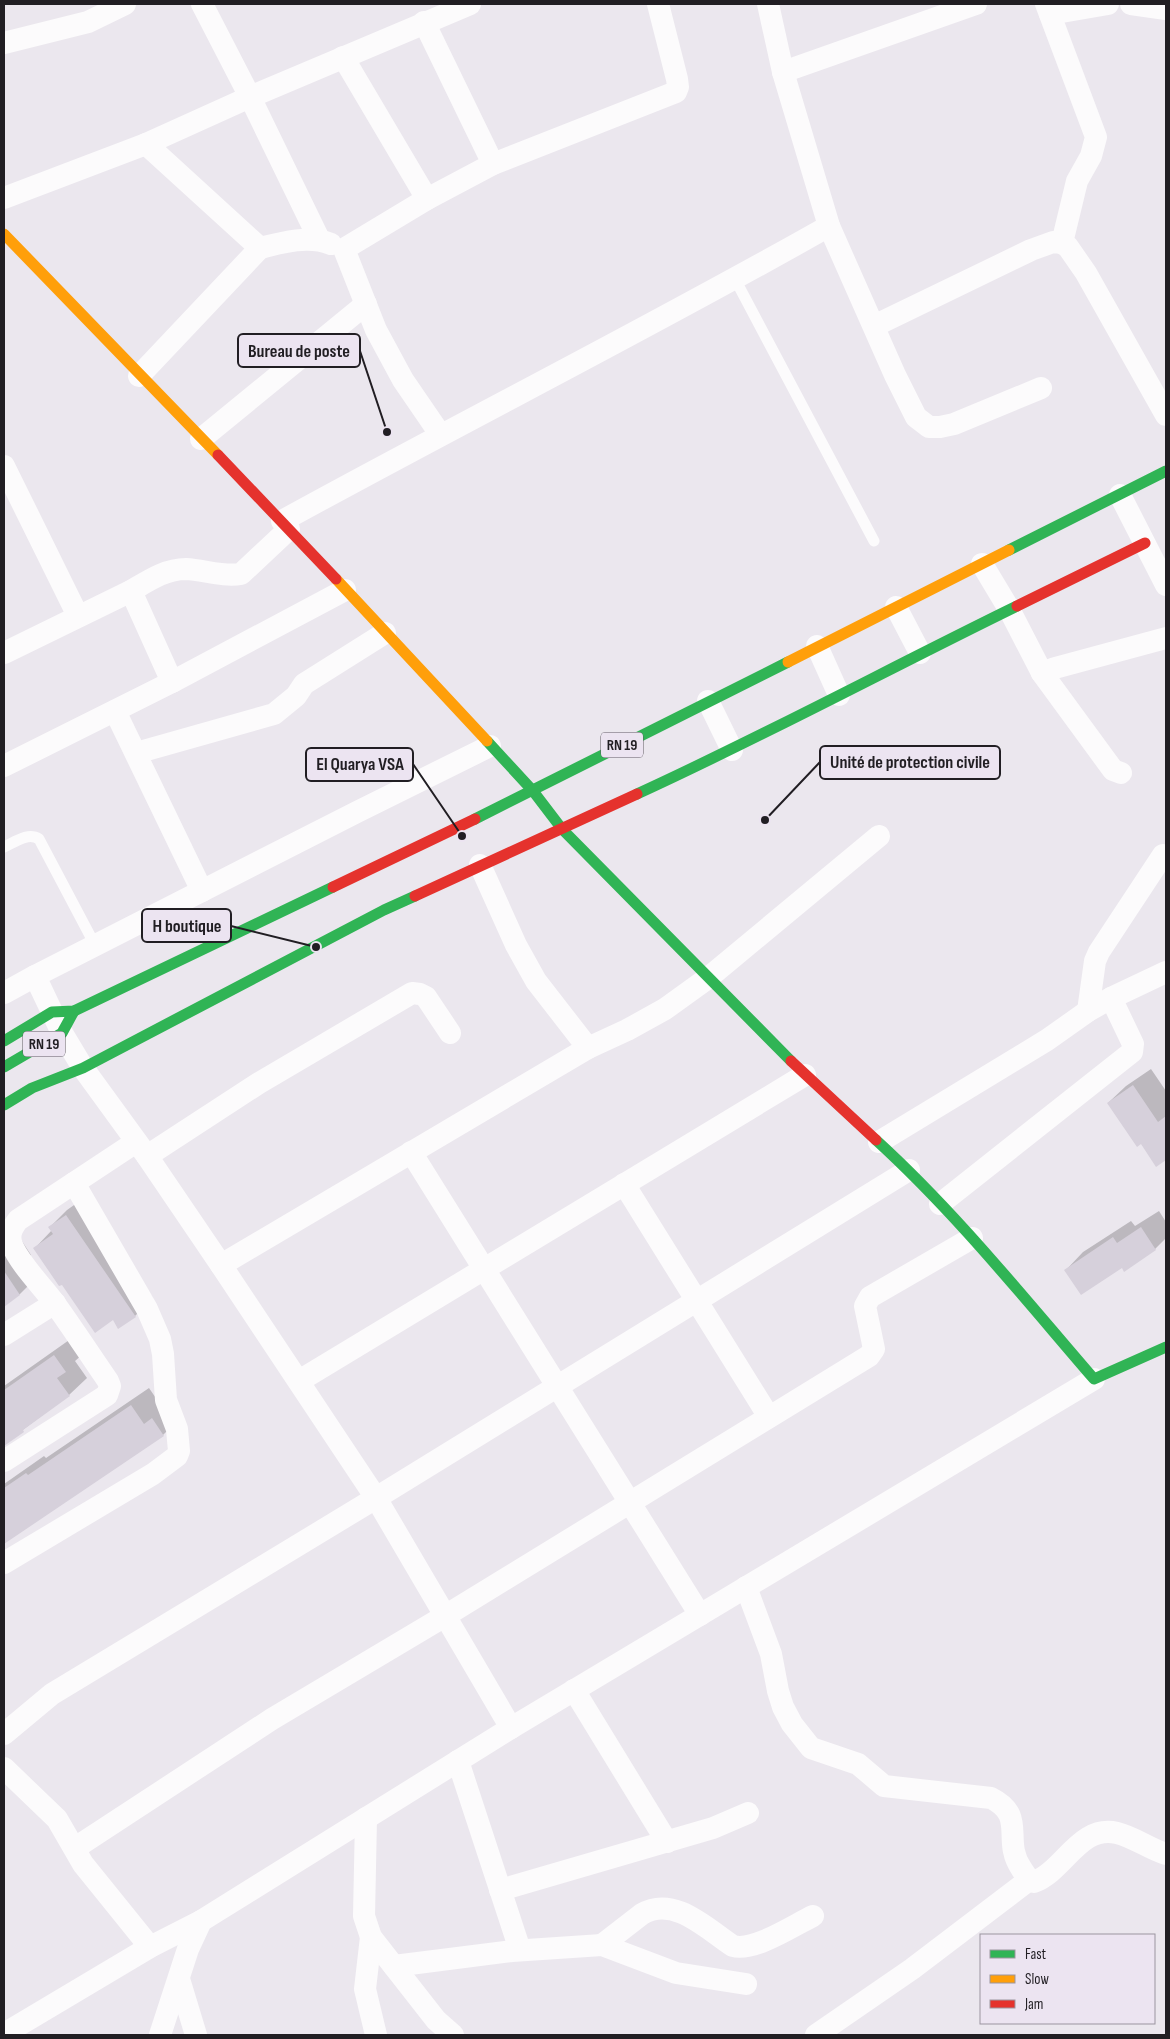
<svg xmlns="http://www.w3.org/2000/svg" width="1170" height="2039" font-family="'Sofia Sans Condensed',sans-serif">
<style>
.shadow{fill:#0003}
.building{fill:#d6d0db}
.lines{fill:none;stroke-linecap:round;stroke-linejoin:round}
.lane{stroke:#fcfbfc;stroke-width:11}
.street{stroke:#fcfbfc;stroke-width:22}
.fast{stroke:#30b455;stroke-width:11}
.slow{stroke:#ff9f0a;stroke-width:11}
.jam{stroke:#e5322d;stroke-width:11}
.labels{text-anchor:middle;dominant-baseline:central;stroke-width:4;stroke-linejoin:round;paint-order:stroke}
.shield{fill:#ece4f1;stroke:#5e5961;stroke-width:1}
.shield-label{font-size:15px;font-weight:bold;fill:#211e23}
.leader{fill:none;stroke:#211e23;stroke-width:2}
.callout-dot{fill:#211e23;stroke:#ece4f1;stroke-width:2}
.callout{fill:#ece4f1;stroke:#211e23;stroke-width:2}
.callout-label{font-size:18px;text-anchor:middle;font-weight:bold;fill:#211e23}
</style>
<rect width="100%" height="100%" fill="#ebe7ee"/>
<g class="shadow">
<path d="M1151 1069 1166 1091V1158L1157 1165 1141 1143 1108 1103 1126 1086Z"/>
<path d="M84 1198 153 1298 135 1316 113 1319 62 1283 35 1248 52 1230 50 1227 67 1210Z"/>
<path d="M1159 1211 1166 1222V1238L1155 1249 1122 1267 1066 1270 1083 1252 1131 1221 1135 1226Z"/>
<path d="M20 1238 31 1255 25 1260 37 1277 20 1294 4 1305V1250Z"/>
<path d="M72 1338 83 1354 75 1361 87 1378 69 1395 4 1444V1386Z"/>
<path d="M149 1388 162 1407 181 1417 163 1435 6 1541 4 1538V1484L44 1456 46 1458Z"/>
</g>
<g class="building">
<path d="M1133 1085 1158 1122 1166 1116V1160L1156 1167 1141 1144 1137 1147 1107 1103Z"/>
<path d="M66 1215 136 1317 118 1329 113 1320 95 1333 62 1285 59 1286 33 1248 53 1234 48 1227Z"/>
<path d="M1141 1227 1156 1250 1124 1272 1122 1268 1081 1295 1064 1270 1113 1237 1117 1243Z"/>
<path d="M4 1271 20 1295 4 1307Z"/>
<path d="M54 1355 66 1372 57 1378 70 1396 23 1430 24 1432 4 1446V1390Z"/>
<path d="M131 1405 144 1424 152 1418 164 1436 4 1544V1488L26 1473 28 1475Z"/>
</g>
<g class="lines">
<g class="lane">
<path d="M735 279 874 541"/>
<path d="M4 847C15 842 28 832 39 839L95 945"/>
</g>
<g class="street">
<path d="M202 4 250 97 319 239"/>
<path d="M768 4 783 72 829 226 895 375 916 417 929 427H940L954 424 1041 388"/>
<path d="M1046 4 1096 137 1091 156 1077 181 1062 243"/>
<path d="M1131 4 1166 9"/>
<path d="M1050 14 1108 4"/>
<path d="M424 22 493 164 427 199 344 249 376 330 403 380 440 434"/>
<path d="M4 43 88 22 125 4"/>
<path d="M343 57 427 199"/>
<path d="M783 72 976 4"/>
<path d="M146 144 260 248C283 242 309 235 331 244"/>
<path d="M493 164 676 92 678 87 677 79 658 4"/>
<path d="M4 198 146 144 250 97 470 4"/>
<path d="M874 326 1031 250 1053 242 1062 243 1068 247 1086 273 1166 415"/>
<path d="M139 376 260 248"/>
<path d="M201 439 366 304"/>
<path d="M4 466 78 616"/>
<path d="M1120 495 1166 585"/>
<path d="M282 521C464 421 649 328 829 226"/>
<path d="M982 564 1009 609 1042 673 1055 668 1166 638"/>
<path d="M131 591C148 581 165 569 186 569 204 570 223 577 241 574L289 529"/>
<path d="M896 607 920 653"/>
<path d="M817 646 839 695"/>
<path d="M4 653 131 591 172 682"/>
<path d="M1042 673 1113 770 1121 773"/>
<path d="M708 701 732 750"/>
<path d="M115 711 202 891"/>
<path d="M136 753 274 714 296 696 304 684 385 633"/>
<path d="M4 766 172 682 345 590"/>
<path d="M35 976 357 812 490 746"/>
<path d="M4 993 35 976 62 1033 83 1068 147 1156 221 1265 376 1498 511 1728"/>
<path d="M1088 1011 1095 961 1099 952 1163 855"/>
<path d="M588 1048 627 1030 665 1009 708 978 879 836"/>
<path d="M879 1142 1047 1040 1088 1011 1111 998 1166 972"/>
<path d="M411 1152 700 1615"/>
<path d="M147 1156 259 1083 412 993 420 994 426 997 450 1033"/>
<path d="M624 1184 769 1417"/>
<path d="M940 1204 1132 1052 1133 1044 1111 998"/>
<path d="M221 1265 588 1048 536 981 516 945 480 865"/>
<path d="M4 1335 55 1303"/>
<path d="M299 1381 805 1075"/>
<path d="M4 1461 107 1395 110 1386 108 1381C90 1355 72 1327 53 1301 41 1285 20 1264 12 1245 8 1235 12 1228 18 1220L136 1142"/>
<path d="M4 1563 153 1474 177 1456 179 1451 177 1429 166 1400 163 1354 160 1339 147 1309 74 1183"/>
<path d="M746 1587 771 1654 778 1691 783 1707 792 1724 811 1748 858 1764 884 1786 991 1798C1027 1816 1002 1840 1021 1868 1025 1874 1027 1879 1034 1882 1064 1871 1080 1824 1117 1833 1134 1837 1149 1849 1166 1854"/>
<path d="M574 1690 667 1842"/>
<path d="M4 1734 52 1694 376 1498 909 1170"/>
<path d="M458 1761 520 1950"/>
<path d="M4 1768 57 1819 83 1864 150 1947"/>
<path d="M366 1818 364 1916 371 1937 436 2020 453 2035"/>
<path d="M75 1848 272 1719 445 1616 869 1356 874 1349 865 1306 870 1297 972 1238"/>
<path d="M500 1890 713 1828 748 1813"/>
<path d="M371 1937 365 1989 376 2035"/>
<path d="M602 1945 642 1914C674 1895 707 1929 733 1946 754 1952 794 1925 813 1916"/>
<path d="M394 1966 512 1951 602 1945 676 1973 746 1984"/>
<path d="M179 1979 196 2035"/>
<path d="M4 2034 150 1947 201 1921"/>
<path d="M160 2035 188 1949 201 1921 511 1728 1094 1379"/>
<path d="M816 2035 912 1969 1029 1880"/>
</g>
<g class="fast">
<path d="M1009 550 1166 471"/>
<path d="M487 741 533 791 562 829 791 1061"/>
<path d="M637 794C766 735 890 668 1017 606"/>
<path d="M475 819 788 662"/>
<path d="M4 1041 52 1012 74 1011 333 887"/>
<path d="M4 1067 62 1033 74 1011"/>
<path d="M4 1105 32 1088 83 1068 384 910 415 896"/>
<path d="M876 1140C956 1213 1024 1298 1094 1379L1166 1347"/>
</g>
<g class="slow">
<path d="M4 234 218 455"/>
<path d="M336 579 487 741"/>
<path d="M788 662 1009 550"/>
</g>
<g class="jam">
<path d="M218 455 336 579"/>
<path d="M1017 606 1145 543"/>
<path d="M333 887 475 819"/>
<path d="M415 896 637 794"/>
<path d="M791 1061 876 1140"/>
</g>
</g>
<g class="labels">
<g class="shield">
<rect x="601" y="732.5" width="42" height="25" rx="4"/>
<rect x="23" y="1031.5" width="42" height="25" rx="4"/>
</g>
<g class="shield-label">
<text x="622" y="745">RN 19</text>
<text x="44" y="1044">RN 19</text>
</g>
</g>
<path class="leader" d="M387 432L360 351M765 820L820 762M462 836L413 764M316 947L231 926"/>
<g class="callout-dot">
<circle cx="387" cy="432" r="5"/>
<circle cx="765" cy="820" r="5"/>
<circle cx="462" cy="836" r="5"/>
<circle cx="316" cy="947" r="5"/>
</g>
<g class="callout">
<rect x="238" y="334" width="122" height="33" rx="5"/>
<rect x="820" y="746" width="180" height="33" rx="5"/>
<rect x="306" y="748" width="107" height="33" rx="5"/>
<rect x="142" y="909" width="89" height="33" rx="5"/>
</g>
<g class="callout-label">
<text x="299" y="357">Bureau de poste</text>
<text x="910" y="768">Unité de protection civile</text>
<text x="360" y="770">El Quarya VSA</text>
<text x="187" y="932">H boutique</text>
</g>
<rect width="1170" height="2039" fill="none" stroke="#211e23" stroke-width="10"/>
<rect x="980" y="1934" width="175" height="90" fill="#ece4f1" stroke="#9b959f"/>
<rect x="990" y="1950" width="25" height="8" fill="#30b455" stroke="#9b959f"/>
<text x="1025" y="1959" font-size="15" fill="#211e23">Fast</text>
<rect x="990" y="1975" width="25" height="8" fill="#ff9f0a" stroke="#9b959f"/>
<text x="1025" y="1984" font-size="15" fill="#211e23">Slow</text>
<rect x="990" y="2000" width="25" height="8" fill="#e5322d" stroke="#9b959f"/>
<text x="1025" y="2009" font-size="15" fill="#211e23">Jam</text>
</svg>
